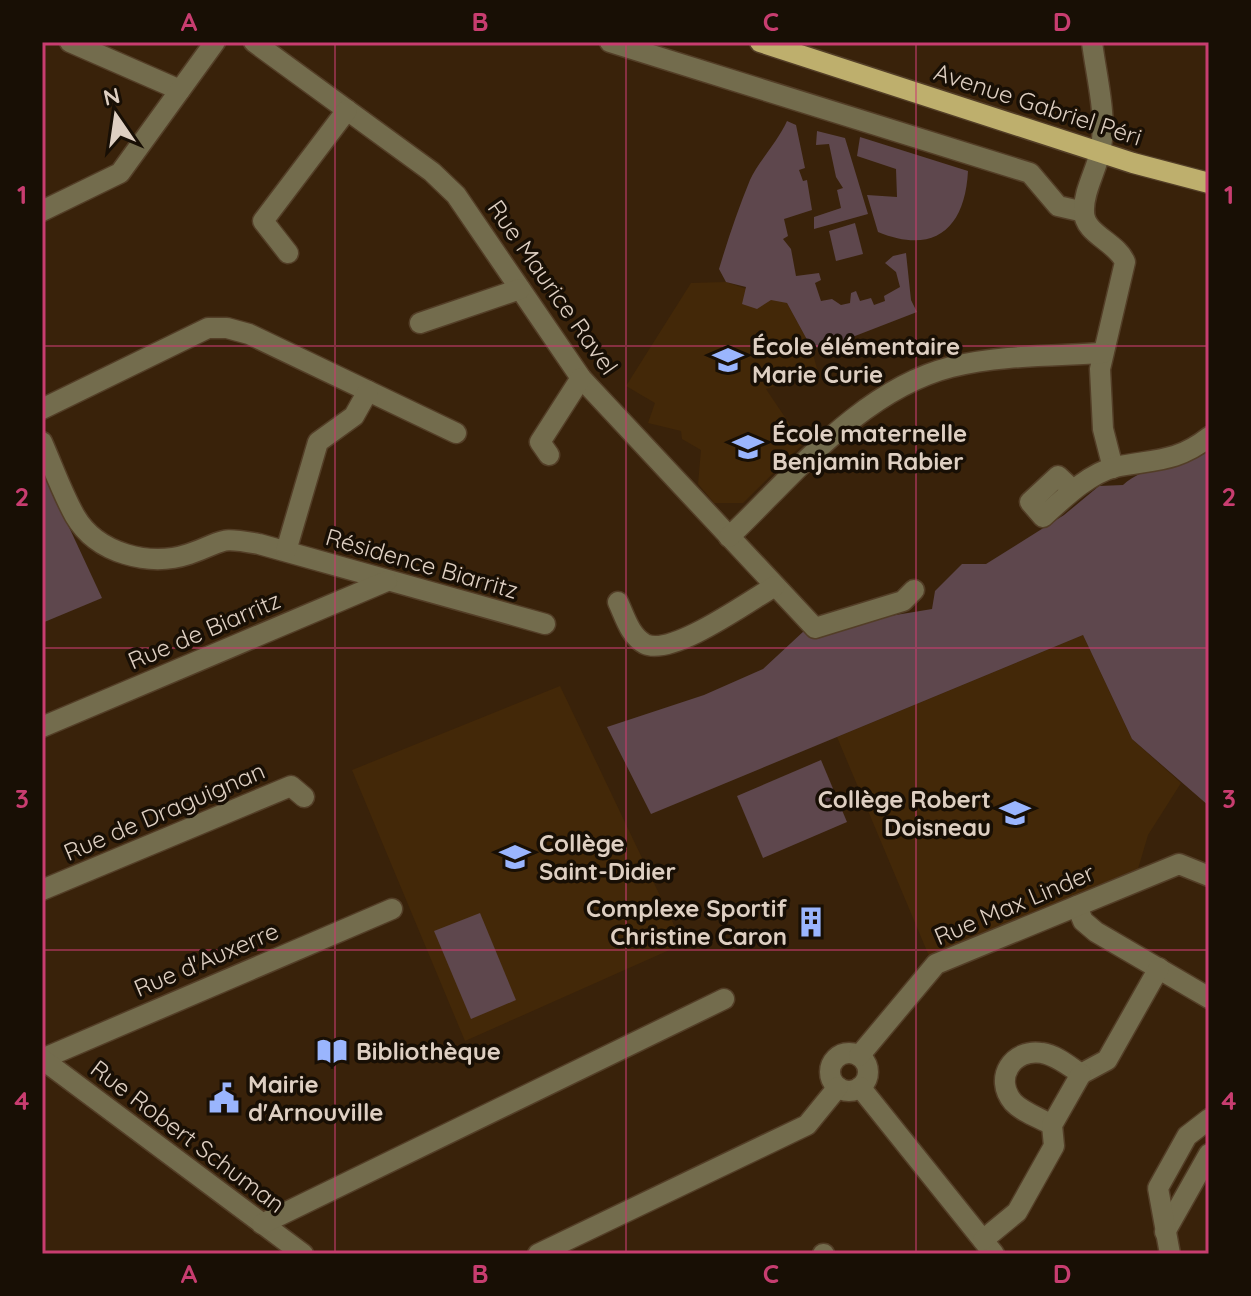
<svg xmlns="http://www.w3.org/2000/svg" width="1251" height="1296" font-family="Quicksand,sans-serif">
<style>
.built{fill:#432808}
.green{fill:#5e474d}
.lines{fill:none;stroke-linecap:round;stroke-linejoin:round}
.minor-casing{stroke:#533e27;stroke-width:23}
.major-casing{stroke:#533e27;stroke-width:23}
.minor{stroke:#736c4d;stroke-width:20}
.major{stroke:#beaf6d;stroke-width:20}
.grid{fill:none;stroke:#c83d70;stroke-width:2;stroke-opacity:0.55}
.labels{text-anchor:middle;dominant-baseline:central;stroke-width:7;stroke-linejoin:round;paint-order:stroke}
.street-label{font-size:24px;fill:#decfc2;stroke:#180f05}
.poi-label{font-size:24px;font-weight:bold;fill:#decfc2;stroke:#180f05;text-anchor:start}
.neatline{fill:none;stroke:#c83d70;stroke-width:3}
.grid-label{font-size:26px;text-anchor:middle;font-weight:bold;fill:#c83d70}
</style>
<rect width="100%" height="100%" fill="#39220a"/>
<g class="built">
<path d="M726 282 787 303 811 347 818 372 766 389 803 444 743 503H714L698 484 701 450 682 439 681 431 648 423 655 403 626 386 691 283Z"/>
<path d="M1083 635 1132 739 1181 783 1148 835 1138 869 929 956 837 737Z"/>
<path d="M560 686 683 944 465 1041 352 770Z"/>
</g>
<g class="green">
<path d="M787 121 796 125 805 168 799 170 803 181 807 180 812 210 784 219 788 236 783 239 791 249 796 276 819 273 821 280 815 283 821 301 832 299 841 305 850 303 851 293 856 291 860 301 871 298 874 305 885 301 884 296 900 287 896 272 885 263 893 256 906 253 911 300 917 312 824 348 811 347 787 303 771 300 757 309 742 304 746 287 726 282 719 269C728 239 738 209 750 180 758 162 777 143 787 121Z"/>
<path d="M817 131 845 138 868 214 814 229V217L841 208 837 190 843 188 836 177 829 144 816 145Z"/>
<path d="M860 137 968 171C965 229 934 255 878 232L867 195 897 197 896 169 857 156Z"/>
<path d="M855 223 863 254 836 261 829 231Z"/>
<path d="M1209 445V806L1132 739 1083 635 651 814 607 727 704 695 763 669 805 630 932 609 935 591 962 564H986L1064 515 1099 486 1123 485C1142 467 1184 460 1209 445Z"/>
<path d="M42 469 102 598 42 623Z"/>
<path d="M821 760 847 822 763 858 737 796Z"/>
<path d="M480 913 516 1000 471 1019 434 931Z"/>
</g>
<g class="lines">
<g class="minor-casing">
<g id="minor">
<path d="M70 42 180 90"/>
<path d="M254 42 432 172 456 195 581 378 815 628 903 601 914 590"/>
<path d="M610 42 1030 173 1058 206 1084 212"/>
<path d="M1092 42C1096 76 1108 118 1100 152 1096 171 1083 192 1084 212 1084 234 1117 242 1125 262L1100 369 1103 429 1113 468"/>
<path d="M42 211 120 173 215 42"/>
<path d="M288 253 263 221 347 110"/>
<path d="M420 323 520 289"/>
<path d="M42 409 208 328H227L249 334 456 433"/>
<path d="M42 442C53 467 62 493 75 516 97 554 150 567 189 554 227 541 216 536 259 544L545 624"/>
<path d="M549 455 540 442 581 378"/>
<path d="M1073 490 1058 476 1030 502 1043 517C1063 499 1088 474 1115 467 1153 459 1176 463 1209 437"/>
<path d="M729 537C794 475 861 390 951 367 1000 355 1053 356 1103 353"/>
<path d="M286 551 318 442 354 416 368 391"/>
<path d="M618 602C625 617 630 636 645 644 672 657 749 601 775 586"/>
<path d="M42 727 387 581"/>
<path d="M42 890 291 786 304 797"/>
<path d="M1077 906 1083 921 1096 932 1209 998"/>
<circle cx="849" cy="1072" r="19"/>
<path d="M859 1056 936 964 1179 864 1209 876"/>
<path d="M42 1059 392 909"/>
<path d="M42 1059 303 1254"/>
<path d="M1081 1074 1107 1060 1159 968"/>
<path d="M860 1087 994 1254"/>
<path d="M1052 1125C1040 1118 1022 1112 1013 1102 993 1078 1013 1048 1042 1053 1056 1055 1069 1066 1081 1074"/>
<path d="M262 1224 724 999"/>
<path d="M1165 1232 1209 1154"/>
<path d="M983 1240 1017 1212 1054 1146 1052 1125 1081 1074"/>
<path d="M538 1254 807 1125 838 1087"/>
<path d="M823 1254H824"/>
<path d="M1170 1254 1158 1188 1187 1136 1209 1119"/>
</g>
</g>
<g class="major-casing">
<path id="major" d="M760 42 1133 163 1209 183"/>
</g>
<use href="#minor" class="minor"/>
<use href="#major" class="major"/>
</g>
<path class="grid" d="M335 42V1254M626 42V1254M916 42V1254M42 346H1209M42 648H1209M42 950H1209"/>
<defs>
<g id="school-bare" transform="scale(2.4)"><path d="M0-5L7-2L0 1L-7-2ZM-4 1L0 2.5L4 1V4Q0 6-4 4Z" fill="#9ab5fd" stroke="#180f05" stroke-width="2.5" paint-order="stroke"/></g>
<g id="building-bare" transform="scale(2.4)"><path d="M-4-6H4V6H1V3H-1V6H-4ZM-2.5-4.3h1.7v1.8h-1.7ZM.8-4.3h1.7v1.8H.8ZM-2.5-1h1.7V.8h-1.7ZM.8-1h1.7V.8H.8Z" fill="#9ab5fd" stroke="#180f05" stroke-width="2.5" paint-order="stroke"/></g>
<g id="library-bare" transform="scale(2.4)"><path d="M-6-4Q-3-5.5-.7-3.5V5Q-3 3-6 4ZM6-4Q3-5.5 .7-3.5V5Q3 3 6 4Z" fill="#9ab5fd" stroke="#180f05" stroke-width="2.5" paint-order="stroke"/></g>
<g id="civic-bare" transform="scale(2.4)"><path d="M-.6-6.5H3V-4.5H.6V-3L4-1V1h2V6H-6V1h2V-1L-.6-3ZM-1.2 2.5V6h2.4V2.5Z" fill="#9ab5fd" stroke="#180f05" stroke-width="2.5" paint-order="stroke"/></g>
</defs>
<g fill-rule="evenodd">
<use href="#school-bare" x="728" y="360"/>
<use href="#school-bare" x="748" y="447"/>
<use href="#school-bare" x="1015" y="813"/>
<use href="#school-bare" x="515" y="857"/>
<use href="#building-bare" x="811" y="922"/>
<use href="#library-bare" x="332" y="1051"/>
<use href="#civic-bare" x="224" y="1098"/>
</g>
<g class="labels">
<g class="street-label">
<text transform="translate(1038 104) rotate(18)">Avenue Gabriel Péri</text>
<text transform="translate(553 287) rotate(55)">Rue Maurice Ravel</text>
<text transform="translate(422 563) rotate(16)">Résidence Biarritz</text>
<text transform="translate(204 630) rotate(-23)">Rue de Biarritz</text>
<text transform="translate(164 811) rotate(-23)">Rue de Draguignan</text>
<text transform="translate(1014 904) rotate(-23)">Rue Max Linder</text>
<text transform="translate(206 959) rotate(-23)">Rue d'Auxerre</text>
<text transform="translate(188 1136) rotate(37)">Rue Robert Schuman</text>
</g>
<g class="poi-label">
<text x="752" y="346">École élémentaire<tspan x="752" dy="28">Marie Curie</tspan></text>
<text x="772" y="433">École maternelle<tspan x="772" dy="28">Benjamin Rabier</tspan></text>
<text x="991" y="799" text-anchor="end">Collège Robert<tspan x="991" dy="28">Doisneau</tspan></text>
<text x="539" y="843">Collège<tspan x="539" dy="28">Saint-Didier</tspan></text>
<text x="787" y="908" text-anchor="end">Complexe Sportif<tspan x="787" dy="28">Christine Caron</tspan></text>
<text x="356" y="1051">Bibliothèque</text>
<text x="248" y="1084">Mairie<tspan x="248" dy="28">d'Arnouville</tspan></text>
</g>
</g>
<rect width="1251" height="1296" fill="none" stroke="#180f05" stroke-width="88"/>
<g transform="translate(116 116) rotate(347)" stroke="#180f05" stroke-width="6" paint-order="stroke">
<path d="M0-6L14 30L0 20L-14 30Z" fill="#decfc2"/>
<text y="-12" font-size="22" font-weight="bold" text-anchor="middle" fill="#decfc2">N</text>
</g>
<rect x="44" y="44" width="1163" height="1208" class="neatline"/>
<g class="grid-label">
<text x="189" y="31">A</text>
<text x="480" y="31">B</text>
<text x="771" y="31">C</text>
<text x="1062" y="31">D</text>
<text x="22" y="204">1</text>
<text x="1229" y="204">1</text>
<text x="22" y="506">2</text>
<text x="1229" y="506">2</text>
<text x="22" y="808">3</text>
<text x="1229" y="808">3</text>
<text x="22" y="1110">4</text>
<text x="1229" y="1110">4</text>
<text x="189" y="1283">A</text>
<text x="480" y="1283">B</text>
<text x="771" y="1283">C</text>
<text x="1062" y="1283">D</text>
</g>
</svg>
